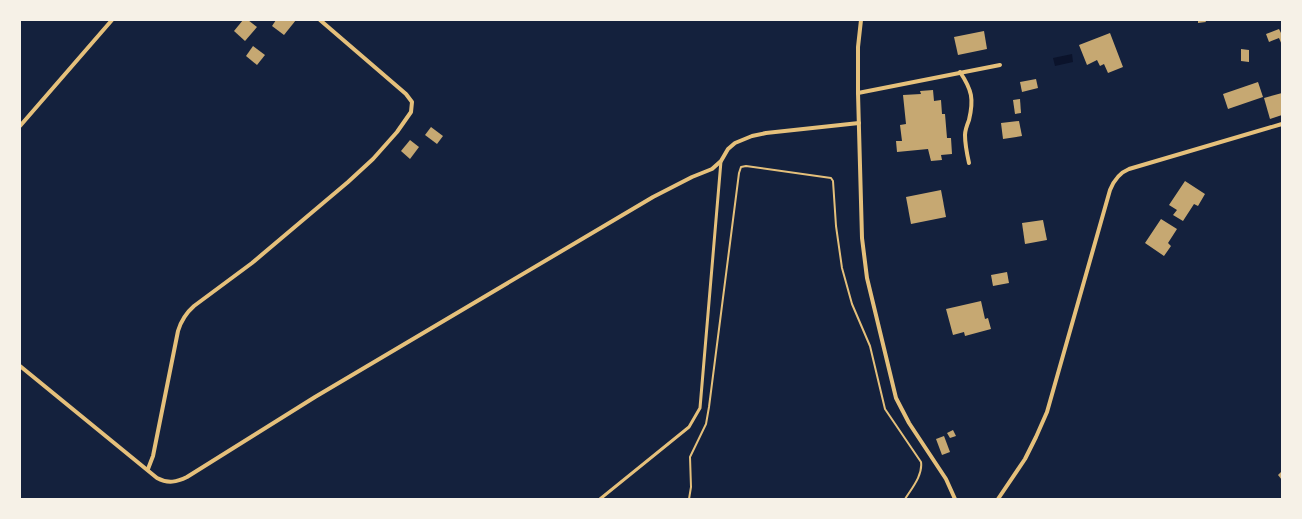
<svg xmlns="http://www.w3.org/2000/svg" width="1302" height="519" font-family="'PT Serif',serif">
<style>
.water{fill:#0b132b}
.building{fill:#c6a872}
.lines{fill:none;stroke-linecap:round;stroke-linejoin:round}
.path{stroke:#e5c07b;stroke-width:2}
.service{stroke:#e5c07b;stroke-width:3}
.minor{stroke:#e5c07b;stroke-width:4}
</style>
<rect width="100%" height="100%" fill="#14213d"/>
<path class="water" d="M1072 54 1073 62 1055 66 1053 58Z"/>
<g class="building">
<path d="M243 20H248L257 27 245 41 234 31Z"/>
<path d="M276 20H296L284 35 272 26Z"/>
<path d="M1198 20H1205L1206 22 1198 23Z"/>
<path d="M1279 29 1281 33 1282 32V45L1279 38 1269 42 1266 34Z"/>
<path d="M984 31 987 49 958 55 954 37Z"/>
<path d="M1110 33 1123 67 1108 73 1104 64 1100 66 1097 60 1087 65 1079 45Z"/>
<path d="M253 46 265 55 257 65 246 56Z"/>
<path d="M1241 49 1249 50V62L1241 61Z"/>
<path d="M1036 79 1038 88 1022 92 1020 82Z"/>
<path d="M1258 82 1263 97 1228 109 1223 94Z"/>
<path d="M933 90 934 101 941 100 942 114H945L947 138H951L952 154 941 155 942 160 931 161 928 149 897 152 896 141H902L900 125 906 124 903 95 921 94 920 91Z"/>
<path d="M1282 93V115L1270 119 1264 98Z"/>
<path d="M1020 99 1021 113 1015 114 1013 100Z"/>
<path d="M1019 121 1022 136 1003 139 1001 123Z"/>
<path d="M431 127 443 136 437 144 425 135Z"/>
<path d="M410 140 419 147 410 159 401 151Z"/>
<path d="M1185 181 1205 194 1198 206 1194 204 1183 221 1173 215 1177 210 1169 205Z"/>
<path d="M941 190 946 217 911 224 906 197Z"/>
<path d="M1161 219 1177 229 1168 243 1171 246 1164 256 1145 243Z"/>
<path d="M1043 220 1047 240 1025 244 1022 223Z"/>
<path d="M1007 272 1009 283 993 286 991 275Z"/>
<path d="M981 301 985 319 988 318 991 329 965 336 964 332 953 335 946 309Z"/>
<path d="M953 430 956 436 950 438 947 433Z"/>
<path d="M944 436 950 452 942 455 936 439Z"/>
<path d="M1282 471V480L1278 475Z"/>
</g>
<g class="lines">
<path class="path" d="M689 499 691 487 690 457 706 424 709 407 739 173 741 167 746 166 831 178 833 181 836 226 842 268 852 304 870 346 885 409 921 462C923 475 912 488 905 499"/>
<path class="service" d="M600 499 689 427 700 408 721 161"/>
<g class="minor">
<path d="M861 20 858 47V93L862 238 867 278 896 398 909 423 946 479 955 499"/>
<path d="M960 72C972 90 974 99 969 120 967 125 965 130 965 135 965 145 967 154 969 163"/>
<path d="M858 93 1000 65"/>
<path d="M20 126 112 20"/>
<path d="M20 366 157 478C168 484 177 482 187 477L315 397 653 197 692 177 712 169 721 161 728 149 735 143 752 136 766 133 859 123"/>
<path d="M148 469 153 456 178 331C181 321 186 313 194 306L252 263 348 182 373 159 397 132 411 112 412 102 406 94 320 20"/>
<path d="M998 499 1025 459 1036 437 1047 412 1110 190C1114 180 1119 173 1129 169L1282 124"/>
</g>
</g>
<rect width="1302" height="519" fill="none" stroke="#f6f1e7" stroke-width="42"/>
</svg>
